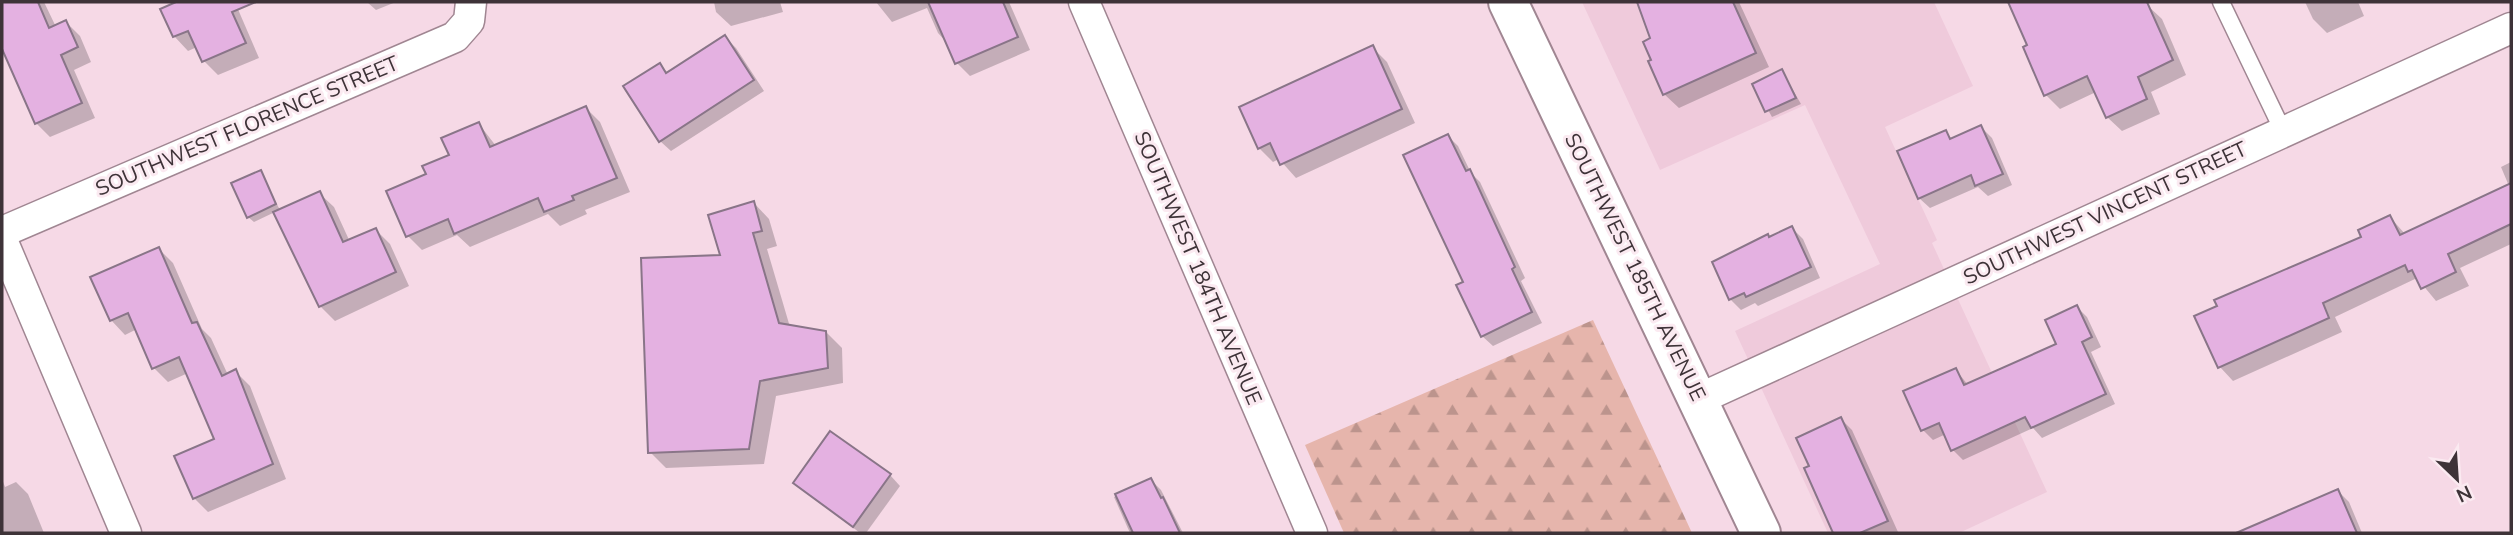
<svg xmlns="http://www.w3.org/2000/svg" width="2513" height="535" font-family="'Nunito Sans',sans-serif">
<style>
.built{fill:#efcadb}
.forest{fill:url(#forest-firs)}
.shadow{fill:#0003}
.building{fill:#e4b1e1;stroke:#897588;stroke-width:2}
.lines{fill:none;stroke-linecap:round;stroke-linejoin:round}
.lane-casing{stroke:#a08692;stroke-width:19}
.street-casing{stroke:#a08692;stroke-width:33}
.secondary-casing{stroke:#a08692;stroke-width:42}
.lane{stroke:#fff;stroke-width:16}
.street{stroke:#fff;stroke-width:30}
.secondary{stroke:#fff;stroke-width:38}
.labels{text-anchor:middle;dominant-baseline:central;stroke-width:6;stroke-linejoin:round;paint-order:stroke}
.street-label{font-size:21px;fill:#3e3338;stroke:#fbeaf1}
</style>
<defs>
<pattern id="forest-firs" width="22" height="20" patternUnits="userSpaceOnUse" patternTransform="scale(1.75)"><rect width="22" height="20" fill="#e6b5ac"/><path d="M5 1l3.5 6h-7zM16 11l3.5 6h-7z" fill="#bc948d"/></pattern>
</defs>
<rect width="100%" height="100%" fill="#f6d9e6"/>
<path class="built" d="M1582 2H1934L1973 86 1885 127 1937 240 1932 243 2047 492 1959 533H1828L1735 331 1880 264 1805 105 1660 170Z"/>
<path class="forest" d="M1593 320 1692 533H1344L1305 445Z"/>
<g class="shadow">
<path d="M2 2H44L56 27 66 22 80 36 91 62 74 70 95 118 50 137 36 123 2 45Z"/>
<path d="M181 2H248L237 7 259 58 218 75 204 61 197 47 188 51 174 36 163 10Z"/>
<path d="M367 2H396L376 10Z"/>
<path d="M714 2H780L783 12 731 26 716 12Z"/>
<path d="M876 2H1009L1030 50 970 76 957 63 948 44 938 33 927 8 892 22Z"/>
<path d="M1645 2H1739L1769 67 1679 108 1664 94 1653 60 1652 39 1639 4Z"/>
<path d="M2020 2H2139L2147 5 2162 19 2186 75 2151 92 2160 114 2122 131 2107 117 2096 92 2060 109 2046 95 2030 46 2011 6Z"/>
<path d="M2305 2H2358L2364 16 2327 33 2313 19Z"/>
<path d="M725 37 736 48 764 91 671 151 660 141V65L668 73Z"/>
<path d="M1372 47 1387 62 1415 123 1296 178 1279 159 1273 162 1259 148Z"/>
<path d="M1782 71 1801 104 1772 117 1754 85Z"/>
<path d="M586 108 600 122 630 192 585 210 587 214 560 226 548 214 470 247 457 235 422 250 408 236 428 175 451 156 479 124 496 146Z"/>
<path d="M1981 127 1992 138 2012 185 1988 196 1978 187 1930 208 1919 198 1945 132 1953 140Z"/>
<path d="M1448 136 1458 146 1471 173 1480 182 1525 278 1521 281 1542 323 1493 346 1482 336 1465 282Z"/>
<path d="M2511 162V244L2460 268 2469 286 2436 301 2417 278 2335 317 2342 332 2233 381 2220 367 2390 217 2405 234 2509 186 2501 167Z"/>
<path d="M260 172 280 210 319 193 334 207 350 242 376 230 390 244 409 286 335 321 320 306 275 212 254 222 248 217Z"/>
<path d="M754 203 769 219 777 246 767 249 790 327 826 332 842 348 843 383 776 396 764 464 666 468 650 452 722 257Z"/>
<path d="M1792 228 1803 239 1820 278 1758 306 1755 303 1741 310 1730 299 1769 238Z"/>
<path d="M159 249 173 263 202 329 211 338 228 375 236 372 250 386 286 479 208 512 194 498 217 440 188 373 168 382 154 368 137 329 125 335 111 320Z"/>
<path d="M2077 307 2087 317 2101 347 2091 352 2115 404 2042 438 2033 428 1963 460 1953 450 1946 434 1933 440 1923 430 1956 370 1968 385 2058 345Z"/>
<path d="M1841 419 1852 430 1898 532 1835 533 1806 469 1811 467Z"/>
<path d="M890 475 900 486 866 533H860L795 483Z"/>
<path d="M2 479 5 487 16 482 28 494 44 533H2Z"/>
<path d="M1151 480 1161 490 1183 533H1130L1114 497Z"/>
<path d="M2338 491 2349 502 2362 533H2289L2281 516Z"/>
</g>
<g class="building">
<path d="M2 2H38L49 28 66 20 78 47 61 55 82 103 35 124 2 49Z"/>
<path d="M176 2H256L232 12 246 43 202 62 188 31 173 37 160 9Z"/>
<path d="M928 2H1003L1018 37 955 64Z"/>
<path d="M1637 2H1733L1756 53 1663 95 1648 61 1651 60 1643 42 1650 38Z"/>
<path d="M2008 2H2147L2173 60 2138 77 2147 99 2106 118 2087 76 2044 96 2023 47 2027 45Z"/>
<path d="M725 35 754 80 659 142 623 86 660 63 666 73Z"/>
<path d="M1373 45 1402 109 1280 165 1270 143 1258 149 1239 107Z"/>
<path d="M1782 69 1796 98 1765 112 1752 84Z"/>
<path d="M586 106 617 178 572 196 574 200 544 212 538 198 454 234 448 219 406 237 386 191 426 174 422 166 449 155 441 138 479 122 490 147Z"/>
<path d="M1981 125 2003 174 1975 186 1971 175 1918 199 1897 151 1946 130 1950 139Z"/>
<path d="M1448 134 1466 171 1470 169 1515 267 1512 269 1532 312 1481 337 1456 285 1463 282 1403 155Z"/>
<path d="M261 170 276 204 247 218 231 183Z"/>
<path d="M2511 183V224L2448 254 2456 272 2421 289 2412 270 2408 272 2405 265 2323 303 2329 318 2218 368 2194 316 2217 306 2214 300 2361 237 2358 230 2390 215 2400 235Z"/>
<path d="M320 191 343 242 376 228 396 272 319 307 273 212Z"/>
<path d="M754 201 762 231 753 233 779 323 826 331 828 368 760 381 749 449 648 453 641 258 720 255 708 215Z"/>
<path d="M1792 226 1811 267 1746 297 1744 293 1729 300 1712 262 1768 234 1769 237Z"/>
<path d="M159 247 192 323 197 322 222 376 236 369 273 464 193 499 174 456 214 439 179 357 152 369 128 313 110 321 90 277Z"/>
<path d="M2077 305 2092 337 2082 342 2106 394 2031 428 2025 417 1951 451 1939 423 1921 431 1903 391 1956 368 1964 385 2056 344 2045 320Z"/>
<path d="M1841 417 1888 521 1860 533H1833L1804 468 1809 466 1796 438Z"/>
<path d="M830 431 891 474 853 527 793 483Z"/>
<path d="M1151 478 1161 498 1163 497 1180 533H1133L1115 494Z"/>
<path d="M2338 489 2357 533H2236Z"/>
</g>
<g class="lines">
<g class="lane-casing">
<path id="lane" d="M2221 2 2283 131"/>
</g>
<g class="street-casing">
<g id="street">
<path d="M1084 2 1312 533"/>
<path d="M2 232 455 37 469 21 471 2"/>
<path d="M2 240 126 533"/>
<path d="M1699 399 2511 28"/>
</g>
</g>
<g class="secondary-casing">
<path id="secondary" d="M1508 2 1761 533"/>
</g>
<use href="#lane" class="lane"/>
<use href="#street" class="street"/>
<use href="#secondary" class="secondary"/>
</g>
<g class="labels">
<g class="street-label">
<text transform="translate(247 126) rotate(-23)">SOUTHWEST FLORENCE STREET</text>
<text transform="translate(2105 213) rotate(-25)">SOUTHWEST VINCENT STREET</text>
<text transform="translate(1635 267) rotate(64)">SOUTHWEST 185TH AVENUE</text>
<text transform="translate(1198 268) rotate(67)">SOUTHWEST 184TH AVENUE</text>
</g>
</g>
<rect width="2513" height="535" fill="none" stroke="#3e3338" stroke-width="7"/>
<g transform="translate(2457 479) rotate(155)" stroke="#fbeaf1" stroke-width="5" paint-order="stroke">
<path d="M0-5L12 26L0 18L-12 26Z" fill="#3e3338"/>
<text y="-10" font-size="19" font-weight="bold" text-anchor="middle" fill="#3e3338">N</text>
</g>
</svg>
